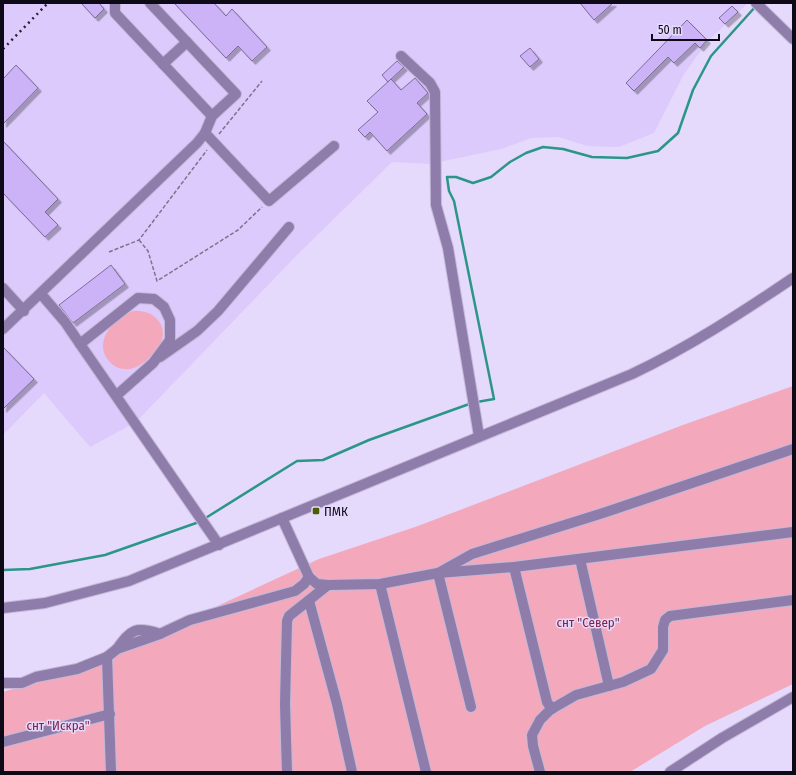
<svg xmlns="http://www.w3.org/2000/svg" width="796" height="775" font-family="'Fira Sans Condensed',sans-serif">
<style>
.built{fill:#dccafc}
.green{fill:#f3a8bc}
.lines{fill:none;stroke-linecap:round;stroke-linejoin:round}
.stream{stroke:#2b9687;stroke-width:2.5}
.building{fill:#ccb2f6;stroke:#7c6d94;filter:url(#shadow)}
.minor-casing{stroke:#c3b8d7;stroke-width:12}
.path{stroke:#7c738c;stroke-width:1.5;stroke-dasharray:4 2;stroke-linecap:butt}
.minor{stroke:#8e7caa;stroke-width:10}
.rail{stroke:#272131;stroke-width:2.5;stroke-dasharray:2 4;stroke-linecap:butt}
.poi-dot{fill:#4c5e02;stroke:#e5d9fc;stroke-width:1.5}
.labels{text-anchor:middle;dominant-baseline:central;stroke-width:3;stroke-linejoin:round;paint-order:stroke}
.poi-label{font-size:13px;fill:#0e0917;stroke:#e5d9fc;text-anchor:start}
.park-label{font-size:13px;fill:#7e2345;stroke:#e5d9fc}
</style>
<defs>
<filter id="shadow"><feDropShadow dx="3.5" dy="3.5" stdDeviation="0" flood-color="#0004"/></filter>
</defs>
<rect width="100%" height="100%" fill="#e5d9fc"/>
<path class="built" d="M3 3H748L708 41 684 74 654 133 619 147 587 146 558 137 531 138 501 149 430 164 392 162 297 255 136 422 90 447 44 393 3 435Z"/>
<g class="green">
<path d="M133 311C152 309 169 324 161 343 158 350 152 355 147 360 140 365 134 370 125 369 119 369 113 366 109 361 92 341 115 318 133 311Z"/>
<path d="M793 386V684L705 726 630 772H116L112 658 118 652 319 559 418 526 683 425Z"/>
<path d="M103 661 108 772H3V692Z"/>
</g>
<g class="lines">
<g class="stream">
<path d="M477 402 494 399 454 201 449 191 447 177H456L473 183 491 177 510 162 526 153 543 147 563 149 592 157 627 158 658 151 678 133 693 90 711 56 756 6"/>
<path d="M204 519 297 461 323 460 369 440 472 403"/>
<path d="M3 570 30 569 105 555 199 522"/>
</g>
</g>
<g class="building">
<path d="M81 3H99L104 9 95 18Z"/>
<path d="M174 3H214L226 16 232 9 267 47 252 61 238 46 226 58Z"/>
<path d="M580 3H613L594 20Z"/>
<path d="M732 6 738 12 725 24 719 18Z"/>
<path d="M687 20 707 40 700 48 695 43 674 63 668 57 634 91 626 83Z"/>
<path d="M530 48 539 59 530 67 520 56Z"/>
<path d="M397 61 404 67 388 82 382 75Z"/>
<path d="M16 65 38 88 3 124V79Z"/>
<path d="M415 78 428 93 417 103 427 114 387 151 370 132 365 137 358 130 378 112 367 101 391 79 401 90Z"/>
<path d="M3 141 58 199 45 212 58 225 45 237 3 193Z"/>
<path d="M111 265 125 284 73 323 59 305Z"/>
<path d="M3 347 34 379 3 409Z"/>
</g>
<g class="lines">
<g class="minor-casing">
<g id="minor">
<path d="M115 3V13L212 116"/>
<path d="M756 3 793 39"/>
<path d="M401 56 430 83 435 92 436 205 448 248 479 436"/>
<path d="M163 64 187 42"/>
<path d="M205 133 269 201 334 146"/>
<path d="M3 288 24 311"/>
<path d="M41 294 65 322 80 344"/>
<path d="M3 329 197 143 205 133 212 116 236 94 150 3"/>
<path d="M160 357 197 331 218 311 289 227"/>
<path d="M117 395 153 363 170 340V320L164 307 154 299 138 298 80 344 219 545"/>
<path d="M282 518 309 577 317 584 328 585 380 584 438 573 514 567 793 532"/>
<path d="M580 559 609 686"/>
<path d="M514 567 547 702 552 709"/>
<path d="M380 584 426 772"/>
<path d="M309 601 337 704 352 772"/>
<path d="M3 608 45 603 129 581 632 374C689 347 741 313 793 278"/>
<path d="M117 649C131 629 136 626 160 634"/>
<path d="M107 657 111 772"/>
<path d="M3 683H22L36 677 77 669 107 657 117 649 160 634 190 620 295 591 304 584 309 577"/>
<path d="M471 707 438 573 472 554 603 513 793 449"/>
<path d="M3 742 110 714"/>
<path d="M287 772 285 704 287 621 289 616 328 585"/>
<path d="M540 772 533 746 532 735 540 720 550 710 576 695 623 682 651 669 663 650V627L665 620 670 616 793 600"/>
<path d="M670 772 722 738 793 697"/>
</g>
</g>
<g class="path">
<path d="M219 134 262 81"/>
<path d="M139 240 148 251 157 281 238 230 262 207"/>
<path d="M109 252 139 240 207 150"/>
</g>
<use href="#minor" class="minor"/>
<path class="rail" d="M3 49 48 3"/>
</g>
<rect class="poi-dot" x="312" y="507" width="8" height="8" rx="2"/>
<g class="labels">
<g class="poi-label">
<text x="324" y="511">ПМК</text>
</g>
<g class="park-label">
<text x="588" y="622">снт "Север"</text>
<text x="58" y="725">снт "Искра"</text>
</g>
</g>
<rect width="796" height="775" fill="none" stroke="#0e0917" stroke-width="8"/>
<path d="M652 34v6h67v-6" fill="none" stroke="#0e0917" stroke-width="2"/>
<text x="658" y="34" font-size="12" fill="#0e0917" stroke="#e5d9fc" stroke-width="3" paint-order="stroke">50 m</text>
</svg>
